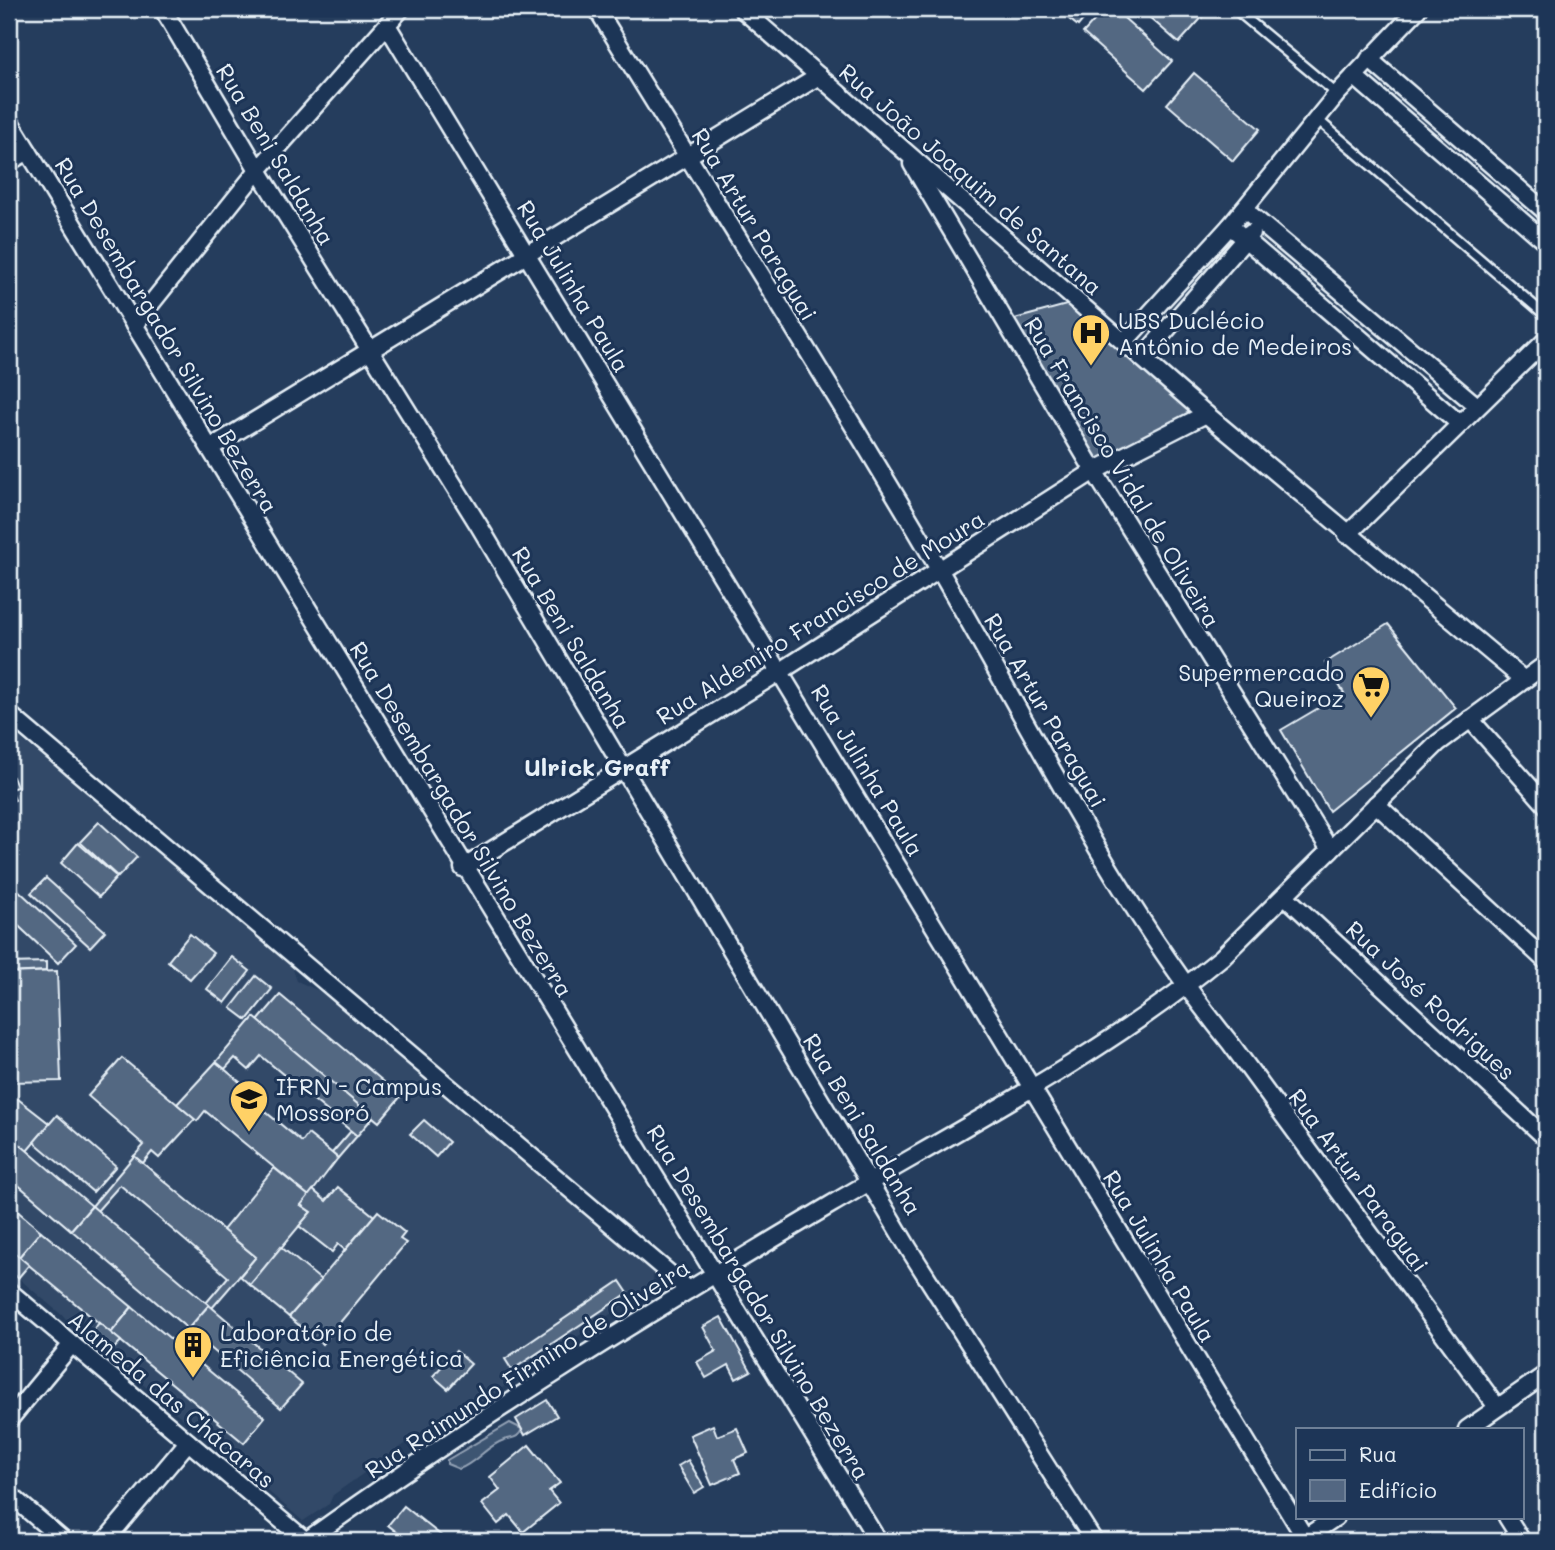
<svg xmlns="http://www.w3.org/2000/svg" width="1555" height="1550" font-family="Mali,sans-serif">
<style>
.built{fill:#334a68}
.green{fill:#3e5472;stroke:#93a2b5;stroke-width:2}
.building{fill:#536782;stroke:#e8f1f8;stroke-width:2}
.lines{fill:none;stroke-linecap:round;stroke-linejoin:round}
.service-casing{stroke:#e8f1f8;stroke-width:13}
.minor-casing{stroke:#e8f1f8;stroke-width:21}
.service{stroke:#1d3557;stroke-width:8}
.minor{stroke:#1d3557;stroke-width:16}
.labels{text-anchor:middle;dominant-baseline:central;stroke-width:6;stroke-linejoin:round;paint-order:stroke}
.street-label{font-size:23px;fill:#e8f1f8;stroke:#1d3557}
.poi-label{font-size:23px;fill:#e8f1f8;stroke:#1d3557;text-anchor:start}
.neighbourhood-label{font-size:24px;font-weight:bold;fill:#e8f1f8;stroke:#1d3557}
</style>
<rect width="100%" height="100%" fill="#253d5d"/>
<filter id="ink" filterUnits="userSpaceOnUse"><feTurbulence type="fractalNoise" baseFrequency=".0143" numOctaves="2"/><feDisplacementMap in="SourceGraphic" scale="14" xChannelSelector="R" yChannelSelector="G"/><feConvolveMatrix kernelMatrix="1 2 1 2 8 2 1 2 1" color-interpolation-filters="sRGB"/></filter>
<g filter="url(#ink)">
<path class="built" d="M9 729 290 961 297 981 330 996 653 1273V1285L446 1426 433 1424 333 1495 329 1504 303 1521 9 1270Z"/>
<path class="green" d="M510 1423 522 1429C518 1439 513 1437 504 1440 486 1446 476 1463 459 1469L447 1464V1460Z"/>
<g class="building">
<path d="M1056 9H1092L1078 26Z"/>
<path d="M1105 9H1114L1172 61 1146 89 1083 33Z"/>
<path d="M1140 9H1201L1206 13 1179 43Z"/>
<path d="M1194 73 1260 129 1233 161 1167 104Z"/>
<path d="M1070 304 1200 413 1095 467 1011 320Z"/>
<path d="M1388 624 1456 708 1329 811 1281 730 1344 693 1325 663Z"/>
<path d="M13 777 17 787 10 789 15 800 9 802V778Z"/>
<path d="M99 822 137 857 118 877 80 842Z"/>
<path d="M78 843 117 877 99 897 61 863Z"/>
<path d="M46 878 105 931 90 947 31 893Z"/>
<path d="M16 888 76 944 58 963 9 917V896Z"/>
<path d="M190 934 213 953 190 979 168 961Z"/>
<path d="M232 957 250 971 225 1003 207 989Z"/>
<path d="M46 962V971L9 973V963Z"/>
<path d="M57 971 61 1081 9 1082V973Z"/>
<path d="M256 976 272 989 247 1020 231 1008Z"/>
<path d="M280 995 401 1096 379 1122 258 1021Z"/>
<path d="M254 1017 373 1117 357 1136 261 1056 249 1070 235 1058 225 1069 216 1062Z"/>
<path d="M122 1058 195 1119 159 1158 152 1152 143 1163 134 1156 144 1145 88 1096Z"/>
<path d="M216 1062 248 1089 244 1094 302 1142 308 1134 338 1158 309 1196 205 1111 197 1121 177 1104Z"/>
<path d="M9 1092 50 1124 27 1151 9 1135Z"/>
<path d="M57 1115 116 1166 93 1192 34 1142Z"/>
<path d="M424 1120 449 1142 436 1157 410 1134Z"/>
<path d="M351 1131 357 1136 338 1158 332 1153Z"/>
<path d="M9 1135 92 1206 71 1230 9 1177Z"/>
<path d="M134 1156 256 1257 212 1308 206 1303 228 1277 120 1185 97 1211 92 1206Z"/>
<path d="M274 1168 309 1196 301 1205 311 1212 250 1285 240 1276 256 1257 223 1230Z"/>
<path d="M338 1187 374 1216 345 1250 338 1244 332 1252 299 1226 311 1212 301 1205 313 1190 326 1201Z"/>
<path d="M9 1204 41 1231 19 1257 9 1248Z"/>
<path d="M92 1206 209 1305 188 1329 71 1230Z"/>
<path d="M378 1211 405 1233 400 1239 406 1243 322 1344 289 1317Z"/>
<path d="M41 1231 132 1307 111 1333 19 1257Z"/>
<path d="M281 1247 321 1280 289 1317 250 1285Z"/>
<path d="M10 1249 29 1265 18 1278 9 1270Z"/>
<path d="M620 1281 628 1293 512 1370 505 1359Z"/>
<path d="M209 1305 302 1384 281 1408 188 1329Z"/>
<path d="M132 1307 265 1417 244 1443 111 1333Z"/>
<path d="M721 1317 751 1371 736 1379 729 1365 706 1378 697 1362 716 1351 703 1327Z"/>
<path d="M99 1323 121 1341 108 1355 87 1338Z"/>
<path d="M456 1351 471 1364 448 1389 433 1376Z"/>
<path d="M547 1400 557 1416 525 1435 516 1419Z"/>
<path d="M713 1425 717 1436 737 1428 748 1453 734 1459 740 1473 712 1485 690 1435Z"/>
<path d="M529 1445 560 1483 549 1491 559 1503 523 1532 509 1515 498 1524 482 1504 500 1490 490 1477Z"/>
<path d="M688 1460 704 1487 694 1493 678 1466Z"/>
<path d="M404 1506 448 1541H408L388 1525Z"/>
</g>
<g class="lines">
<g class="service-casing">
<g id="service">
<path d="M1235 9 1337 94"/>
<path d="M1317 119 1544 314"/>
</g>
</g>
<g class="minor-casing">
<g id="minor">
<path d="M163 9 258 170 478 524 909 1249 1094 1541"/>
<path d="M597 9C711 196 830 382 940 571 1033 730 1115 901 1231 1044L1497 1407"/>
<path d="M742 9 1206 414 1524 680"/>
<path d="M387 25 1307 1541"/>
<path d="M1369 59 1546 212"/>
<path d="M1354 76 1546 242"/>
<path d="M9 120 878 1541"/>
<path d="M9 162 28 151"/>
<path d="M912 164 1094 471 1330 850"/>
<path d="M1244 209 1477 406"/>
<path d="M1230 226 1460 424"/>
<path d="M134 325 258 170 401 9"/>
<path d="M1124 342 1230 226 1337 94 1418 9"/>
<path d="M1142 358 1251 233"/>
<path d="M210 448 819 76"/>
<path d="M1347 535 1546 340"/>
<path d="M9 714 689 1290"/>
<path d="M1470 719 1546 805"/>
<path d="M1376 804 1546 961"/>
<path d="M463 868 781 671 1094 471 1206 414"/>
<path d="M1285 896 1546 1138"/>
<path d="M9 1291 306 1541"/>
<path d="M9 1420 72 1344"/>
<path d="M1467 1429 1546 1374"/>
<path d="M9 1494 64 1541"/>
<path d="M1507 1517 1522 1541"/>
<path d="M105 1541 188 1442"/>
<path d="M306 1541C474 1420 652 1311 830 1205 963 1127 1103 1055 1222 957L1438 743 1546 664"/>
<path d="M1300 1541 1336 1517"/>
</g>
</g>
<use href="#service" class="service"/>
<use href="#minor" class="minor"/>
</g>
</g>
<defs>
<g id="hospital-pin" transform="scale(2.0125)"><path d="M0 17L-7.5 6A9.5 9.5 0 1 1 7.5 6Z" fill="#ffd166" stroke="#1d3557"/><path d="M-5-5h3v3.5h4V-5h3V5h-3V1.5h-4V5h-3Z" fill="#111"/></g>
<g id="supermarket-pin" transform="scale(2.0125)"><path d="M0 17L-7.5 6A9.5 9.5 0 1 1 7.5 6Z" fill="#ffd166" stroke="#1d3557"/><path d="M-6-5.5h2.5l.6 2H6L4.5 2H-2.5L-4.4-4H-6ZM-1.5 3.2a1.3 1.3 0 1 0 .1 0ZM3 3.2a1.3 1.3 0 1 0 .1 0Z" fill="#111"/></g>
<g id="university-pin" transform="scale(2.0125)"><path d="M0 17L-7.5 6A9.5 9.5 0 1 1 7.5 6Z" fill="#ffd166" stroke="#1d3557"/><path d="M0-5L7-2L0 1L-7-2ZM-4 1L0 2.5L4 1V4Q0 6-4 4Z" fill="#111"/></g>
<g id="building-pin" transform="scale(2.0125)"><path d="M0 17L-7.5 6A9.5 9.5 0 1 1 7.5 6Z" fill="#ffd166" stroke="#1d3557"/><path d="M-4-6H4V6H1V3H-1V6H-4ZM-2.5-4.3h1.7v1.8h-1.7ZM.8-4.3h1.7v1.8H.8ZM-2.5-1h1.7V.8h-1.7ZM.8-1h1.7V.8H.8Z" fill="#111"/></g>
</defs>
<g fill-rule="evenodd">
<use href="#hospital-pin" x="1091" y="333"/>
<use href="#supermarket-pin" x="1371" y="685"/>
<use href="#university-pin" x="249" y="1099"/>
<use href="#building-pin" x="193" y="1345"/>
</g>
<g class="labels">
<g class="street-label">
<text transform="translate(276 154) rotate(59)">Rua Beni Saldanha</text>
<text transform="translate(971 179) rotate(41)">Rua João Joaquim de Santana</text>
<text transform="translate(755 224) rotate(59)">Rua Artur Paraguai</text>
<text transform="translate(574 286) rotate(59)">Rua Julinha Paula</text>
<text transform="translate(167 335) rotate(59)">Rua Desembargador Silvino Bezerra</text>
<text transform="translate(1123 472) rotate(59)">Rua Francisco Vidal de Oliveira</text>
<text transform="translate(820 617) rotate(-32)">Rua Aldemiro Francisco de Moura</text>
<text transform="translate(572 637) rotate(59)">Rua Beni Saldanha</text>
<text transform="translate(1046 710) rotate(60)">Rua Artur Paraguai</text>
<text transform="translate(868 770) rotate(59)">Rua Julinha Paula</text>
<text transform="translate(462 819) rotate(59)">Rua Desembargador Silvino Bezerra</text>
<text transform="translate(1431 1000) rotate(43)">Rua José Rodrigues</text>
<text transform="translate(863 1124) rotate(59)">Rua Beni Saldanha</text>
<text transform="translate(1359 1180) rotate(54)">Rua Artur Paraguai</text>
<text transform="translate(1160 1256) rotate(59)">Rua Julinha Paula</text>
<text transform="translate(759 1302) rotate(59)">Rua Desembargador Silvino Bezerra</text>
<text transform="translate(527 1368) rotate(-33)">Rua Raimundo Firmino de Oliveira</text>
<text transform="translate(172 1399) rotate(40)">Alameda das Chácaras</text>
</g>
<g class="poi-label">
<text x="1118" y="320">UBS Duclécio<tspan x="1118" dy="26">Antônio de Medeiros</tspan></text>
<text x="1344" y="672" text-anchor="end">Supermercado<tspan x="1344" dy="26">Queiroz</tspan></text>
<text x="276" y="1086">IFRN - Campus<tspan x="276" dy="26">Mossoró</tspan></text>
<text x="220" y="1332">Laboratório de<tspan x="220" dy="26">Eficiência Energética</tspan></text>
</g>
<g class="neighbourhood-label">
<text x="597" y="766">Ulrick Graff</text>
</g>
</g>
<rect width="1555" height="1550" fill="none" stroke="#1d3557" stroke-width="35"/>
<rect x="18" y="18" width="1520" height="1515" fill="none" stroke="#e8f1f8" stroke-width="2.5" filter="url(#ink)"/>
<rect x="1296" y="1428" width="228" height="91" fill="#1d3557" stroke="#6e8097" stroke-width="2"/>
<rect x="1310" y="1450" width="35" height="10" fill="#1d3557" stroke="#6e8097" stroke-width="2"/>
<text x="1359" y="1462" font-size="21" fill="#e8f1f8">Rua</text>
<rect x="1310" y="1480" width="35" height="21" fill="#536782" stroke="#6e8097" stroke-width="2"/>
<text x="1359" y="1498" font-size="21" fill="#e8f1f8">Edifício</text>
</svg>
